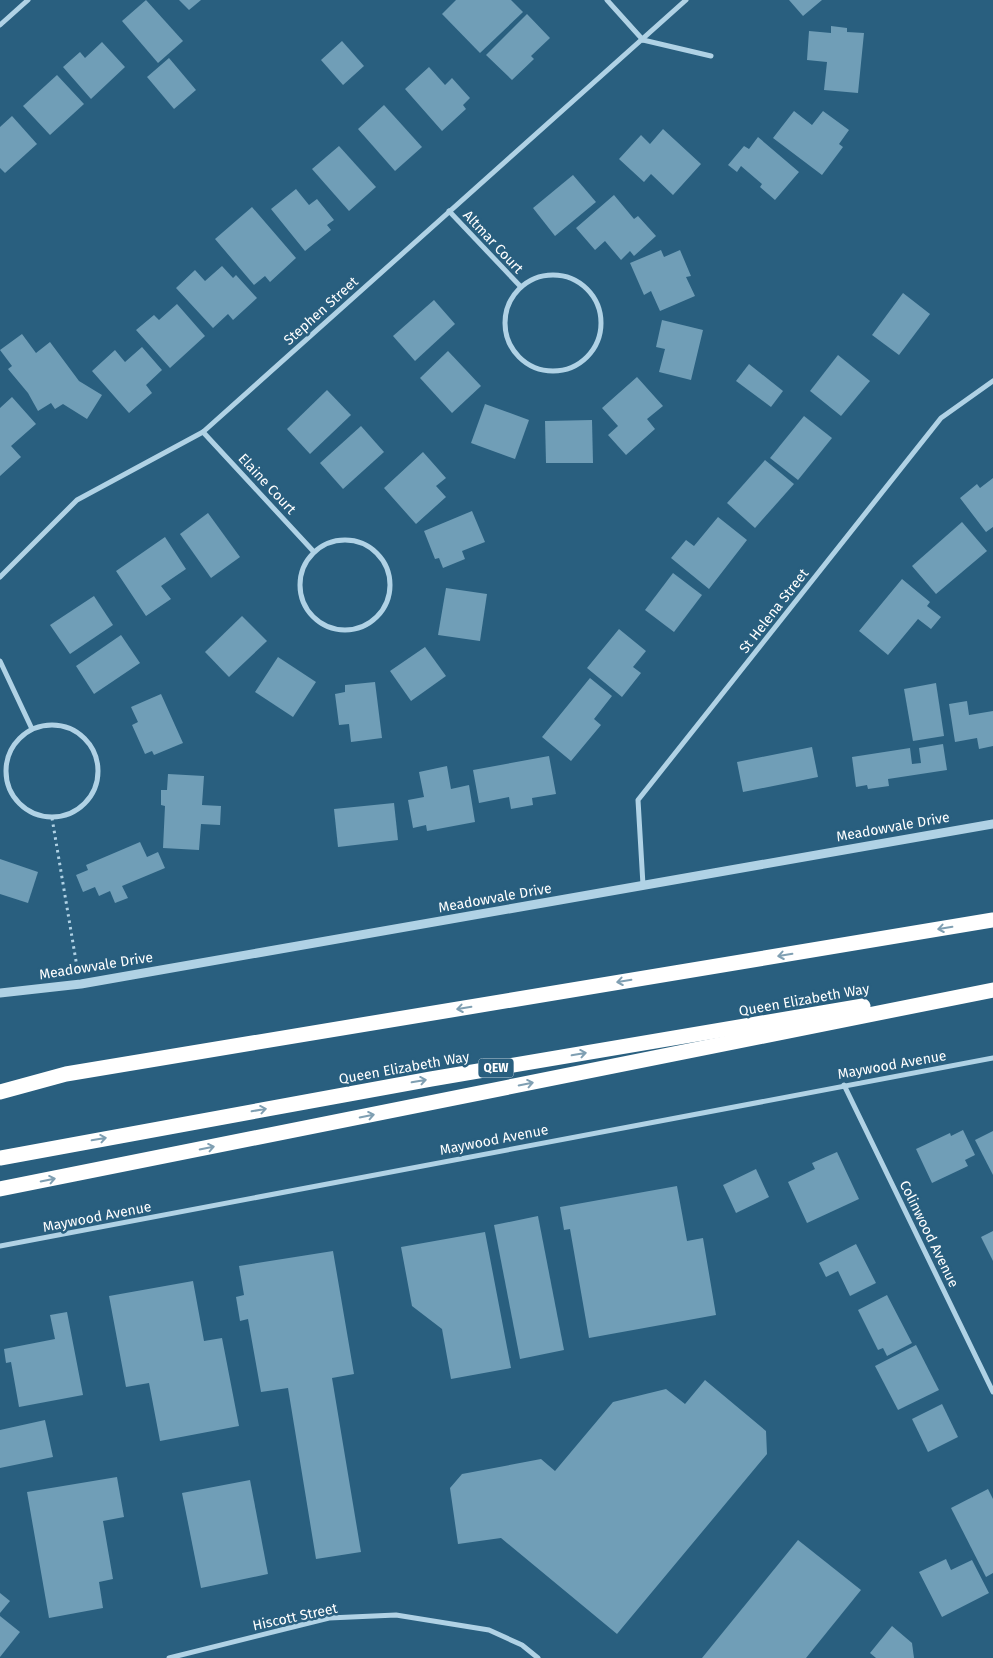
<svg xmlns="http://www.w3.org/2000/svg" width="993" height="1658" font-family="'Fira Sans',sans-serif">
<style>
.building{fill:#709eb7}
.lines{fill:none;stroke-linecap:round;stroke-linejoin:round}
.path{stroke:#b0d2e5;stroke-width:3;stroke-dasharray:2.5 4;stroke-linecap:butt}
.minor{stroke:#b0d2e5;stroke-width:5}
.tertiary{stroke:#b0d2e5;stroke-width:9}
.motorway{stroke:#fff;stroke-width:15}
.oneway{stroke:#7f9fb2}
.labels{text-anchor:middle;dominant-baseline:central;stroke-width:5;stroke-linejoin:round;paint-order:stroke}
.shield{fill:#295f7f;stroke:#bfcfd9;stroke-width:1}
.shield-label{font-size:12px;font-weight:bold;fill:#fff}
.street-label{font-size:14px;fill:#fff;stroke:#295f7f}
</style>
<rect width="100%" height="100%" fill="#295f7f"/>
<g class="building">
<path d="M146 0 183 41 158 63 122 21Z"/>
<path d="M179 0H201L189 10Z"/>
<path d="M456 0H511L523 12 480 53 442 14Z"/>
<path d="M789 0H822L803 16Z"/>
<path d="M527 14 550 38 531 56 534 59 512 80 486 55Z"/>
<path d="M831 26 847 28V32L864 33 858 93 824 90 827 62 807 60 809 31 831 33Z"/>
<path d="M342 41 364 66 343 85 321 60Z"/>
<path d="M102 42 125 67 91 99 63 67 80 52 85 58Z"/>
<path d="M169 58 196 90 174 109 147 77Z"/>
<path d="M429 67 445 85 452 78 470 98 463 105 466 109 442 131 405 89Z"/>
<path d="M57 75 84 104 50 135 23 106Z"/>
<path d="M384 105 422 147 395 171 358 129Z"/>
<path d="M794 111 812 125 823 111 849 130 839 144 843 147 822 175 773 138Z"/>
<path d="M12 116 37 144 5 173 0 168V127Z"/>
<path d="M663 129 701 164 673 195 651 174 644 182 619 159 641 135 650 144Z"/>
<path d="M758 137 799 172 775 200 760 187 762 184 741 166 737 172 728 165 744 146 749 149Z"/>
<path d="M339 146 376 187 349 211 312 169Z"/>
<path d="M573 175 596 202 555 236 533 208Z"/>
<path d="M296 189 309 205 317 199 334 220 327 225 331 230 305 251 271 209Z"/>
<path d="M614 195 634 219 638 216 656 236 634 256 630 251 621 260 605 241 595 250 576 228Z"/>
<path d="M252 207 296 258 270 282 265 276 254 285 215 239Z"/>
<path d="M661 250 664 257 680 250 691 276 686 277 695 296 660 311 651 291 644 295 630 263Z"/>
<path d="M222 266 233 278 236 275 257 298 233 320 228 314 213 328 176 288 195 270 205 281Z"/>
<path d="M903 293 930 314 899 355 872 335Z"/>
<path d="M434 300 455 324 415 361 393 336Z"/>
<path d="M177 304 205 336 170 368 136 330 154 315 159 320Z"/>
<path d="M662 320 703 330 691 380 659 372 665 349 656 347Z"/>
<path d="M22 334 36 353 50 342 79 381 102 395 87 419 63 404 55 409 51 403 38 411 28 393 8 369 12 366 0 350Z"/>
<path d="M142 347 162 370 146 385 152 393 129 413 92 371 115 350 125 362Z"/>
<path d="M448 351 481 386 452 413 420 378Z"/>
<path d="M838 355 870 381 841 416 810 391Z"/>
<path d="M749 364 783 391 771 407 736 381Z"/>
<path d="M637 377 663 406 647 419 655 429 626 455 608 435 618 426 602 408Z"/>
<path d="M327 390 351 415 310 454 287 429Z"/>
<path d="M12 397 36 424 11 446 21 457 0 476V408Z"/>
<path d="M485 404 529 420 515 459 471 443Z"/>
<path d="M804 416 832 438 798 480 770 458Z"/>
<path d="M592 420 593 463H546L545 421Z"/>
<path d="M361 426 384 452 343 489 320 463Z"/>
<path d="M423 452 446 478 436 486 446 497 416 524 384 488Z"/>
<path d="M765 460 794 484 755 528 727 503Z"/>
<path d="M993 478V527L986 532 960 498 977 484 980 488Z"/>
<path d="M472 511 485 542 462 551 465 559 443 568 439 558 435 559 424 531Z"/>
<path d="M208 513 240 557 211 578 180 534Z"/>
<path d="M718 517 747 540 709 589 671 558 686 540 694 546Z"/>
<path d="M962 522 987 551 936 594 912 566Z"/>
<path d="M165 537 186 569 161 586 171 599 146 616 116 571Z"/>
<path d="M673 573 702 595 674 632 645 610Z"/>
<path d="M902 579 930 602 927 606 941 617 931 629 918 619 888 655 859 631Z"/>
<path d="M446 588 487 594 480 641 438 635Z"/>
<path d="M94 596 113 625 70 654 50 625Z"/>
<path d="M242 616 267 641 229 677 205 652Z"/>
<path d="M619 629 646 651 633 667 641 673 622 697 587 668Z"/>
<path d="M121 635 140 663 94 694 76 666Z"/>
<path d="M425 647 446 676 411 701 390 671Z"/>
<path d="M278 657 316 682 293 717 255 692Z"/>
<path d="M590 678 612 696 594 719 601 725 571 761 542 737Z"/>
<path d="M375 682 382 738 351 742 349 724 339 725 335 694 345 692V685Z"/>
<path d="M936 683 944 736 913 741 904 689Z"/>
<path d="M161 694 183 743 154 755 152 751 145 754 132 725 138 722 131 707Z"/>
<path d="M967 701 969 715 993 711V746L979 749 977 738 955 742 949 704Z"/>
<path d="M943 744 947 770 888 779 889 786 868 789 867 785 856 787 852 757 910 748 912 764 921 763 919 748Z"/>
<path d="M812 747 818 777 743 792 737 762Z"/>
<path d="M549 756 556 794 532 798 533 805 511 809 509 797 479 803 473 770Z"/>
<path d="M447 766 451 789 469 785 475 822 427 831 426 825 413 828 408 800 424 797 419 772Z"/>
<path d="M168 774 204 776 202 805 221 806 220 825 201 824 199 850 163 848 165 806 161 805V790H167Z"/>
<path d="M394 803 398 840 338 847 334 809Z"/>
<path d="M140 842 147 857 158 852 165 868 122 886 128 898 115 903 110 891 99 896 95 887 83 892 76 875 88 870 86 865Z"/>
<path d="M0 859 38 872 28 903 0 894Z"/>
<path d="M963 1130 975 1155 965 1160 968 1166 932 1183 916 1149 950 1133 951 1136Z"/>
<path d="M993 1131V1175L975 1140Z"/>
<path d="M837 1152 859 1199 807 1223 788 1182 815 1169 812 1163Z"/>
<path d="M756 1169 769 1197 736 1213 723 1185Z"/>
<path d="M677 1186 687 1241 703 1238 716 1315 589 1338 570 1229 564 1230 560 1207Z"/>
<path d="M538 1216 564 1350 520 1359 494 1225Z"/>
<path d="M993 1231V1261L981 1237Z"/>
<path d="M485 1232 511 1368 451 1379 442 1329 412 1306 401 1247Z"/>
<path d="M856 1244 876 1283 850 1296 838 1271 826 1277 819 1263Z"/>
<path d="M333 1251 354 1374 332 1378 361 1552 316 1559 288 1388 261 1392 248 1319 240 1321 236 1297 244 1295 239 1266Z"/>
<path d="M193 1281 204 1341 222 1338 239 1426 160 1441 149 1383 126 1387 109 1296Z"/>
<path d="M887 1295 912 1343 887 1356 883 1348 878 1350 858 1310Z"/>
<path d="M67 1312 83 1395 19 1407 11 1362 6 1363 4 1349 55 1339 50 1315Z"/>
<path d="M916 1345 939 1390 898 1410 875 1366Z"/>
<path d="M705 1380 766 1431 767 1454 617 1634 501 1538 458 1544 450 1488 462 1474 541 1459 555 1471 613 1402 666 1389 685 1404Z"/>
<path d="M942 1404 958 1437 928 1452 912 1419Z"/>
<path d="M45 1420 53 1457 0 1468V1430Z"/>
<path d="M117 1477 124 1517 103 1521 113 1579 99 1582 103 1608 49 1618 27 1492Z"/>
<path d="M250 1480 268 1574 201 1588 182 1493Z"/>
<path d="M988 1489 993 1499V1573L986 1577 951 1508Z"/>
<path d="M798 1540 861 1590 806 1658H702Z"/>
<path d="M946 1559 951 1570 972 1560 989 1593 942 1617 919 1572Z"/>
<path d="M0 1593 10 1601 0 1613Z"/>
<path d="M0 1616 20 1632 0 1657Z"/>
<path d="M892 1626 912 1643 914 1658H876L870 1653Z"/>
</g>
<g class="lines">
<path class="path" d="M52 818 77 967"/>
<g class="minor">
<path d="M607 0 643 40"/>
<path d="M0 25 28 0"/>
<path d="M643 40 711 56"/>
<path d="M449 211 521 287"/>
<circle cx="553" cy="323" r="48"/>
<path d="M203 432 314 552"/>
<circle cx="345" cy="585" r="45"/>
<path d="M0 577 77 500 203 432 686 0"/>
<path d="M0 661 32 729"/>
<circle cx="52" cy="771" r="46"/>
<path d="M643 885 638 800 941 418 993 381"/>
<path d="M844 1085 993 1392"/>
<path d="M0 1246 993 1058"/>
<path d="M169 1658 329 1618 396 1615 489 1630 522 1645 538 1658"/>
</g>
<path class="tertiary" d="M0 993 81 984 993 824"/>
<g class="motorway">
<path d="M0 1092 66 1074 993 920"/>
<path d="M0 1158 431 1079 863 1006"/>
<path d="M0 1189 993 990"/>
</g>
</g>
<defs><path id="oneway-shaft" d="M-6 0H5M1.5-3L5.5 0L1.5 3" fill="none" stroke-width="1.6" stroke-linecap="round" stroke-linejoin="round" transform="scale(1.25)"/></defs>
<g class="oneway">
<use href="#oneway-shaft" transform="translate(945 928) rotate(171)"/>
<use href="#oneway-shaft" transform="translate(785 955) rotate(171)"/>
<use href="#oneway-shaft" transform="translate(624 981) rotate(171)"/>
<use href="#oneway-shaft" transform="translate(464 1008) rotate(171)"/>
<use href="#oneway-shaft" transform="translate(579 1054) rotate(-10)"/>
<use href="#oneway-shaft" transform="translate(419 1081) rotate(-10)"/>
<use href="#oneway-shaft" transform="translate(526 1084) rotate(-11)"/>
<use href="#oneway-shaft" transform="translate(259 1110) rotate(-10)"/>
<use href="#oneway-shaft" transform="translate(367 1116) rotate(-11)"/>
<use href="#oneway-shaft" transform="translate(99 1139) rotate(-10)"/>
<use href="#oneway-shaft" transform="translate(207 1148) rotate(-11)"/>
<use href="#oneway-shaft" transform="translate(48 1180) rotate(-11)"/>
</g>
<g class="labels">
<rect class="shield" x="478.5" y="1058.5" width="35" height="19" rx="4"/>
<g class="shield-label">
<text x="496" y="1068">QEW</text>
</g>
<g class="street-label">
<text transform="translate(493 242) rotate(47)">Altmar Court</text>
<text transform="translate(321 311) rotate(-42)">Stephen Street</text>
<text transform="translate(267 484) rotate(47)">Elaine Court</text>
<text transform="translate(774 611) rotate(-52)">St Helena Street</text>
<text transform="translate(893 827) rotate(-10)">Meadowvale Drive</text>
<text transform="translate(495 898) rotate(-10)">Meadowvale Drive</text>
<text transform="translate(96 966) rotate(-9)">Meadowvale Drive</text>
<text transform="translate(804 1000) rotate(-10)">Queen Elizabeth Way</text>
<text transform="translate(892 1065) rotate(-10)">Maywood Avenue</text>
<text transform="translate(404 1068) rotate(-10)">Queen Elizabeth Way</text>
<text transform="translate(494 1140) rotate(-11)">Maywood Avenue</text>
<text transform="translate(97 1217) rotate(-11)">Maywood Avenue</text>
<text transform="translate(929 1234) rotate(64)">Colinwood Avenue</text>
<text transform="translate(295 1617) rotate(-12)">Hiscott Street</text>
</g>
</g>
</svg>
